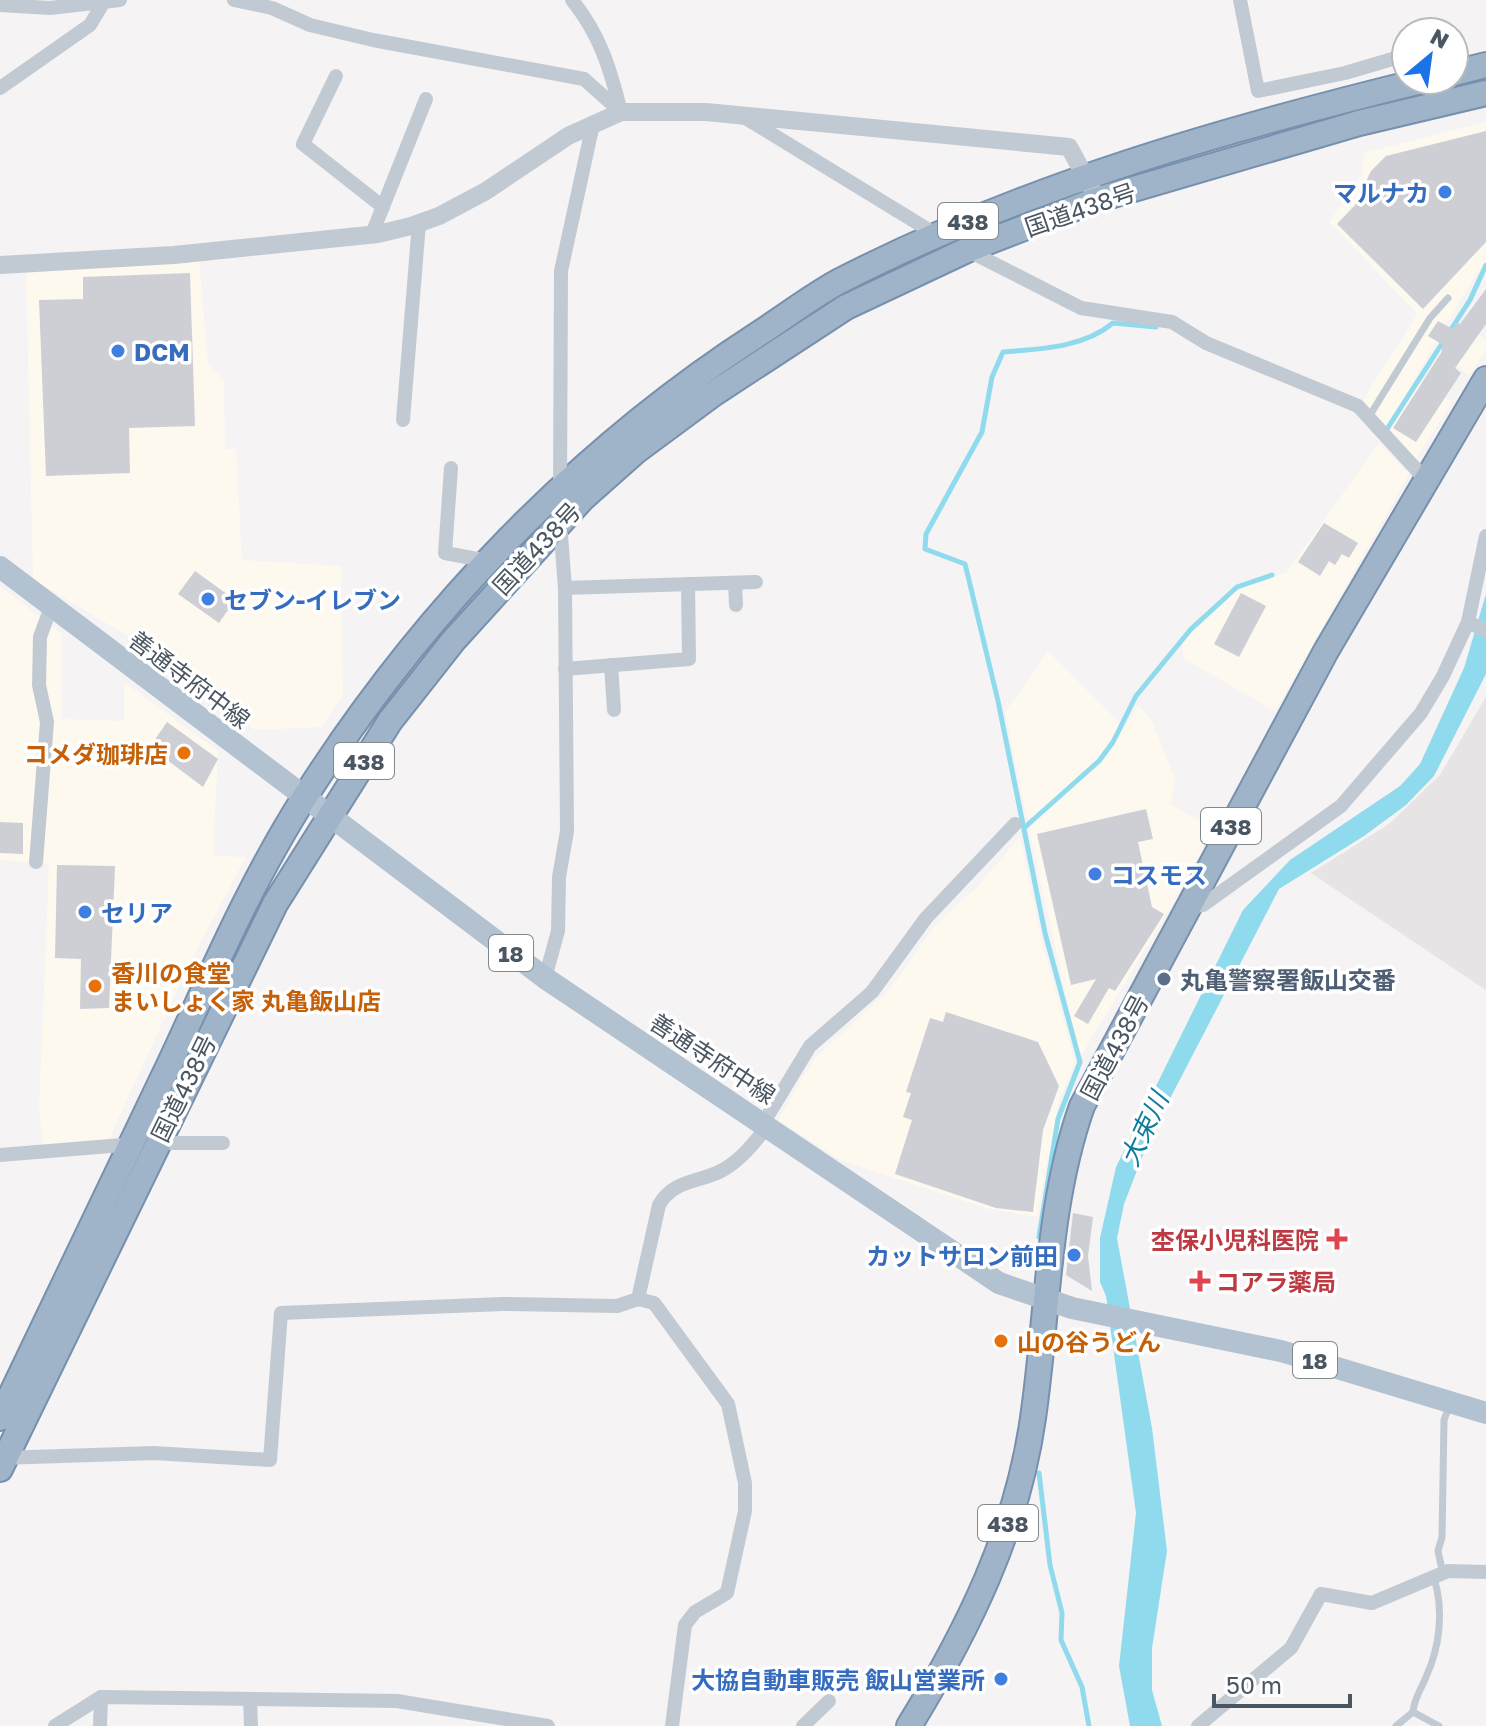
<svg xmlns="http://www.w3.org/2000/svg" width="1486" height="1726" font-family="'Golos Text','Noto Sans JP',sans-serif">
<style>
.commercial{fill:#fdf9ef}
.education{fill:#e6e4e5}
.water{fill:#90daee}
.lines{fill:none;stroke-linecap:round;stroke-linejoin:round}
.stream{stroke:#90daee;stroke-width:5}
.building{fill:#cdcfd5}
.trunk-casing{stroke:#7690ad;stroke-width:28}
.service{stroke:#c1cad2;stroke-width:7}
.minor{stroke:#c1cad2;stroke-width:14}
.tertiary{stroke:#c1cad2;stroke-width:18}
.primary{stroke:#b3c2d1;stroke-width:22}
.trunk{stroke:#9fb4c9;stroke-width:24}
.shop-dot{fill:#3f7fe0;stroke:#fff;stroke-width:3}
.food-dot{fill:#e8710a;stroke:#fff;stroke-width:3}
.service-dot{fill:#5c6f8a;stroke:#fff;stroke-width:3}
.health-dot{fill:#e0444e;stroke:#fff;stroke-width:3}
.labels{text-anchor:middle;dominant-baseline:central;stroke-width:7;stroke-linejoin:round;paint-order:stroke}
.shield{fill:#fff;stroke:#808990;stroke-width:2}
.shield-label{font-size:22px;font-weight:bold;fill:#4a5661}
.shop-label{font-size:24px;font-weight:bold;fill:#366cbe;stroke:#fff;text-anchor:start}
.street-label{font-size:24px;fill:#4a5661;stroke:#fff}
.food-label{font-size:24px;font-weight:bold;fill:#c56008;stroke:#fff;text-anchor:start}
.service-label{font-size:24px;font-weight:bold;fill:#4e5e75;stroke:#fff;text-anchor:start}
.health-label{font-size:24px;font-weight:bold;fill:#be3a42;stroke:#fff;text-anchor:end}
.water-label{font-size:26px;font-style:italic;fill:#0c7c9b;stroke:#fff}
</style>
<rect width="100%" height="100%" fill="#f5f3f3"/>
<g class="commercial">
<path d="M1486 122V276L1478 271 1387 426 1361 403 1417 314 1329 222 1362 174 1364 153Z"/>
<path d="M199 260 208 364 224 381 225 449H236L242 560 341 566 343 694 322 727 255 730 159 655 33 579 26 273Z"/>
<path d="M1456 321 1486 340V351L1469 375 1437 353Z"/>
<path d="M1420 382 1452 402 1416 459 1390 430Z"/>
<path d="M1379 443 1409 474 1275 711 1184 659 1182 643 1238 589 1287 572Z"/>
<path d="M0 586 62 634 61 719 124 721V682L218 751 213 856 246 857 194 955 108 1141 43 1145 39 1108 49 863 0 860Z"/>
<path d="M1048 651 1121 724 1120 730H1123L1138 705 1151 719 1175 779 1171 805 1213 828 1168 912 1080 1057 1029 830 1033 822 1031 817 1027 820 1005 712Z"/>
<path d="M1020 837 1042 942 1075 1063 1059 1100 1037 1217 989 1209 842 1161 778 1120 814 1059 889 990 934 927 980 884Z"/>
</g>
<path class="education" d="M1486 697V990L1311 873 1389 824 1440 775Z"/>
<path class="water" d="M1486 594V674L1434 776 1406 805 1364 836 1279 889 1150 1137 1124 1204 1117 1238 1152 1428 1167 1551 1152 1648V1690L1162 1726H1130L1119 1666 1136 1513 1106 1296 1100 1282V1238L1116 1167 1243 910 1290 860 1400 786 1420 764 1464 668Z"/>
<g class="lines">
<g class="stream">
<path d="M1387 429 1470 300 1486 265"/>
<path d="M1024 828 1099 761 1113 742 1136 696 1191 629 1237 587 1272 575"/>
<path d="M1039 1237 1058 1119 1080 1062 1045 933 998 701 968 576 965 564 925 549 926 534 982 432 992 377 1003 352C1040 349 1083 348 1113 323L1156 327"/>
<path d="M1039 1473 1050 1565 1062 1613 1061 1640 1082 1687 1089 1726"/>
</g>
</g>
<g class="building">
<path d="M1486 131V242L1423 309 1337 224 1355 205 1371 171 1386 156Z"/>
<path d="M190 273 195 426 129 428 130 473 46 476 39 300 83 299V277Z"/>
<path d="M1486 289V324L1455 368 1461 373 1416 442 1393 428 1441 353 1443 345 1428 336 1438 321 1453 329 1457 322 1460 324Z"/>
<path d="M1324 523 1358 543 1349 558 1342 554 1335 565 1329 561 1320 576 1298 562Z"/>
<path d="M195 571 235 600 219 623 178 594Z"/>
<path d="M1241 593 1266 606 1239 657 1214 644Z"/>
<path d="M167 722 218 759 203 787 150 747Z"/>
<path d="M1146 809 1153 839 1138 842 1152 907 1164 914 1115 991 1109 988 1088 1024 1074 1016 1096 979 1071 985 1037 834Z"/>
<path d="M0 822 23 823V854L0 853Z"/>
<path d="M57 865 115 866 109 1008 80 1009 81 959 55 958Z"/>
<path d="M946 1012 1038 1042 1059 1086 1043 1130 1033 1212 996 1208 895 1174 912 1120 903 1117 911 1093 906 1092 930 1018 943 1022Z"/>
<path d="M1073 1213 1093 1217 1088 1256 1092 1291 1066 1275Z"/>
</g>
<g class="lines">
<g class="trunk-casing">
<g id="trunk">
<path d="M1454 73 1486 65"/>
<path d="M0 1418C57 1300 114 1182 170 1063 212 973 252 879 306 795 423 612 577 451 760 333 786 316 811 297 838 282 1022 187 1225 129 1425 80"/>
<path d="M0 1469 275 904 390 721 453 641 583 498 636 451 713 394 846 307 967 250 1096 200 1359 123 1486 93"/>
<path d="M909 1726C968 1630 1017 1531 1033 1418 1048 1315 1047 1205 1082 1106L1326 651 1486 379"/>
</g>
</g>
<g class="service">
<path d="M1370 415 1430 318 1448 298"/>
<path d="M1443 1574 1438 1551 1442 1537 1444 1420 1450 1404"/>
<path d="M1413 1712C1414 1698 1421 1690 1426 1677 1440 1647 1444 1610 1434 1578"/>
<path d="M1396 1726 1413 1712 1439 1726"/>
</g>
<g class="minor">
<path d="M234 0 272 8 310 25 373 40 584 79 621 112"/>
<path d="M572 0C600 35 610 68 621 112"/>
<path d="M1240 0 1258 91 1345 73 1406 55"/>
<path d="M0 5 50 8 120 0"/>
<path d="M336 76 303 144 383 207"/>
<path d="M0 88 90 25 102 5"/>
<path d="M744 117 937 235"/>
<path d="M372 234 426 99"/>
<path d="M967 250 1081 308 1172 322 1206 343 1358 406 1425 479"/>
<path d="M403 420 419 223"/>
<path d="M451 468 445 553 488 561"/>
<path d="M560 489 561 271 593 124"/>
<path d="M735 583 736 605"/>
<path d="M565 588 756 582"/>
<path d="M1468 622 1486 631"/>
<path d="M611 665 614 710"/>
<path d="M565 669 689 659 688 584"/>
<path d="M36 862 47 722 39 685 40 637 51 607"/>
<path d="M1188 907 1203 905 1341 806 1421 713 1443 676 1468 622 1486 536"/>
<path d="M545 978 558 931 559 877 567 831 565 588 560 522"/>
<path d="M764 1122 810 1046 872 992 926 918 1015 824"/>
<path d="M156 1143H223"/>
<path d="M0 1155 135 1144"/>
<path d="M638 1299 654 1303 728 1404 745 1483V1511L727 1593 695 1612 685 1625 672 1726"/>
<path d="M0 1458 154 1453 270 1460 281 1313 503 1304 617 1306 638 1299 659 1205C674 1179 699 1183 723 1170 742 1159 755 1142 768 1125"/>
<path d="M250 1699 251 1726"/>
<path d="M55 1726 101 1697 397 1701 548 1726"/>
<path d="M100 1726 101 1697"/>
<path d="M803 1726 829 1701"/>
<path d="M1198 1726 1291 1648 1321 1594 1372 1603 1448 1571 1486 1572"/>
</g>
<path class="tertiary" d="M0 265 174 255 378 234 411 226 439 216 486 191 568 136 621 112H706L1069 147 1091 187"/>
<path class="primary" d="M0 567 545 978 999 1283 1072 1308 1281 1351 1486 1413"/>
<use href="#trunk" class="trunk"/>
</g>
<g class="shop-dot">
<circle cx="1445" cy="192" r="8"/>
<circle cx="118" cy="351" r="8"/>
<circle cx="208" cy="599" r="8"/>
<circle cx="1095" cy="874" r="8"/>
<circle cx="85" cy="912" r="8"/>
<circle cx="1074" cy="1255" r="8"/>
<circle cx="1001" cy="1679" r="8"/>
</g>
<g class="food-dot">
<circle cx="184" cy="753" r="8"/>
<circle cx="95" cy="986" r="8"/>
<circle cx="1001" cy="1341" r="8"/>
</g>
<circle class="service-dot" cx="1164" cy="979" r="8"/>
<g class="health-dot">
<path d="M1333 1227h8v8h8v8h-8v8h-8v-8h-8v-8h8z"/>
<path d="M1196 1269h8v8h8v8h-8v8h-8v-8h-8v-8h8z"/>
</g>
<g class="labels">
<g class="shield">
<rect x="938" y="203" width="60" height="36" rx="6"/>
<rect x="334" y="743" width="60" height="36" rx="6"/>
<rect x="1201" y="808" width="60" height="36" rx="6"/>
<rect x="489" y="935" width="44" height="36" rx="6"/>
<rect x="1293" y="1342" width="44" height="36" rx="6"/>
<rect x="978" y="1505" width="60" height="36" rx="6"/>
</g>
<g class="shield-label">
<text x="968" y="221">438</text>
<text x="364" y="761">438</text>
<text x="1231" y="826">438</text>
<text x="511" y="953">18</text>
<text x="1315" y="1360">18</text>
<text x="1008" y="1523">438</text>
</g>
<g class="shop-label">
<text x="1429" y="192" text-anchor="end">マルナカ</text>
<text x="134" y="351">DCM</text>
<text x="224" y="599">セブン-イレブン</text>
<text x="1111" y="874">コスモス</text>
<text x="101" y="912">セリア</text>
<text x="1058" y="1255" text-anchor="end">カットサロン前田</text>
<text x="985" y="1679" text-anchor="end">大協自動車販売 飯山営業所</text>
</g>
<g class="street-label">
<text transform="translate(1080 209) rotate(-19)">国道438号</text>
<text transform="translate(536 548) rotate(-47)">国道438号</text>
<text transform="translate(190 679) rotate(37)">善通寺府中線</text>
<text transform="translate(1114 1047) rotate(-62)">国道438号</text>
<text transform="translate(713 1058) rotate(33)">善通寺府中線</text>
<text transform="translate(183 1088) rotate(-64)">国道438号</text>
</g>
<g class="food-label">
<text x="168" y="753" text-anchor="end">コメダ珈琲店</text>
<text x="111" y="972">香川の食堂<tspan x="111" dy="28">まいしょく家 丸亀飯山店</tspan></text>
<text x="1017" y="1341">山の谷うどん</text>
</g>
<g class="service-label">
<text x="1180" y="979">丸亀警察署飯山交番</text>
</g>
<g class="health-label">
<text x="1319" y="1239">杢保小児科医院</text>
<text x="1216" y="1281" text-anchor="start">コアラ薬局</text>
</g>
<g class="water-label">
<text transform="translate(1144 1129) rotate(-65)">大束川</text>
</g>
</g>
<g transform="translate(1430 56) rotate(29)"><circle r="38" fill="#ffffff" stroke="#b7bbc0" stroke-width="2"/>
<path d="M0-6L14 30L0 20L-14 30Z" fill="#1a73e8"/>
<text y="-12" font-size="22" font-weight="bold" text-anchor="middle" fill="#4a5661">N</text>
</g>
<path d="M1214 1694v12h136v-12" fill="none" stroke="#4a5661" stroke-width="4"/>
<text x="1226" y="1694" font-size="24" fill="#4a5661" stroke="#ffffff" stroke-width="6" paint-order="stroke">50 m</text>
</svg>
